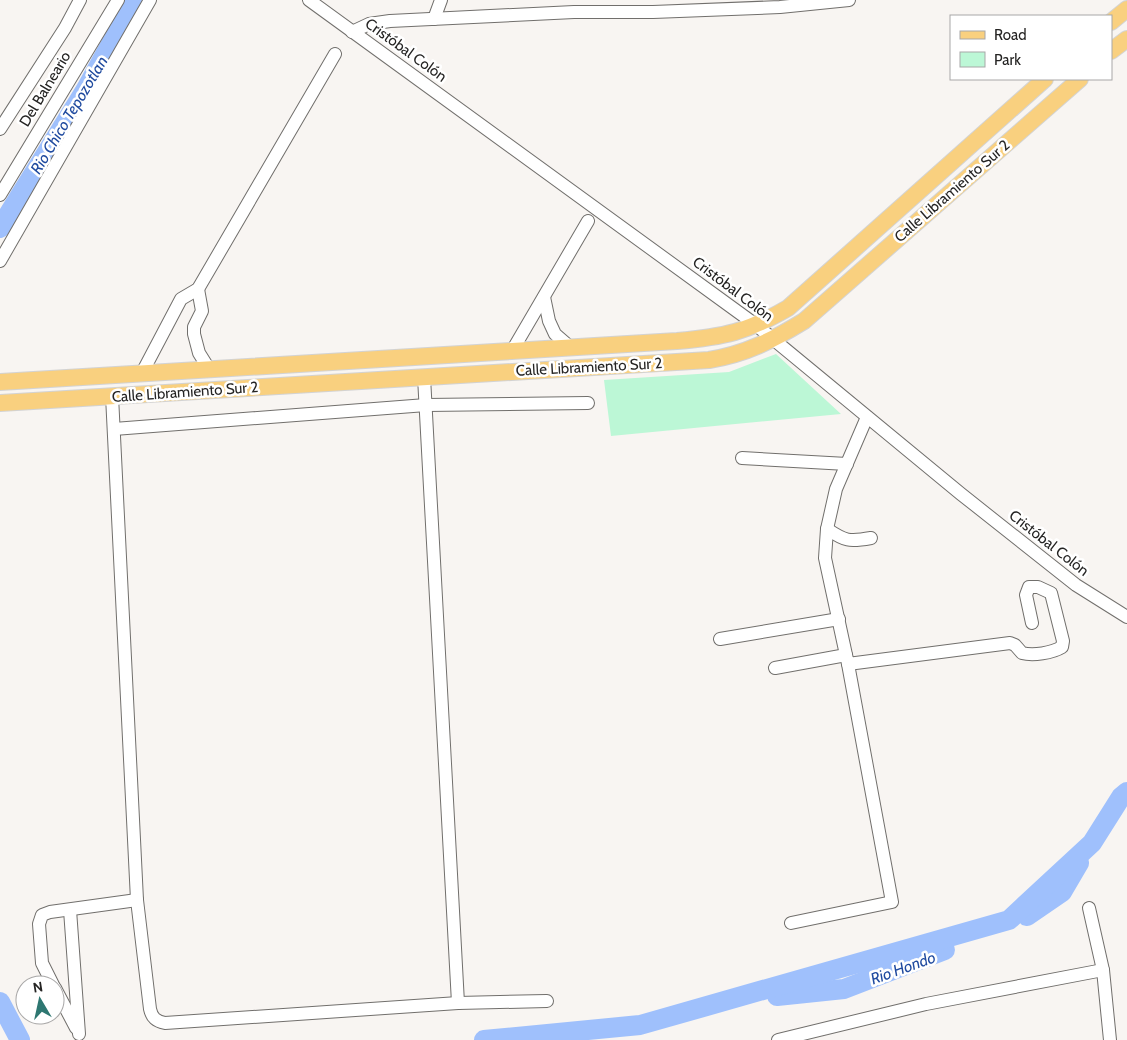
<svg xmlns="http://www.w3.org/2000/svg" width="1127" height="1040" font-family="Cabin,sans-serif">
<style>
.green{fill:#bcf7d6}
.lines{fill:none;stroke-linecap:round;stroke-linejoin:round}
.river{stroke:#9fc0fc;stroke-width:20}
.minor-casing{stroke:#716f6c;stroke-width:14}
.major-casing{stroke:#d3d3d3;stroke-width:18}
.minor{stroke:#fff;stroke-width:12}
.major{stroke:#f9d07f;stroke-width:16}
.labels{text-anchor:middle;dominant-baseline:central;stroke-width:5;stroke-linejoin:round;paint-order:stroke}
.street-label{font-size:15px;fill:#252423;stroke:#fff}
.water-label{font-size:16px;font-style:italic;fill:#1f4a9f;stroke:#fff}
</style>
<rect width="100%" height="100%" fill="#f8f5f2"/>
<path class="green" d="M776 354 841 414 611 436 604 380 729 372Z"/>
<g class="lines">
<g class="river">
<path d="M0 228 86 89 135 0"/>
<path d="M1027 916 1062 892 1079 863"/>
<path d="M777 996 844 989 945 950"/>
<path d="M0 1002 20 1040"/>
<path d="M484 1040 640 1025 1009 920 1092 843 1121 797 1127 792"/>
</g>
<g class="minor-casing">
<g id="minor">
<path d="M309 0 756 325 961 494 1076 585 1127 617"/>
<path d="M434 19 441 0"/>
<path d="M352 32 369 24 390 21 574 12H653L780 7 849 0"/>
<path d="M0 129 65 28 80 0"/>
<path d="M0 195 118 0"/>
<path d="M0 261 150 0"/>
<path d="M198 289 202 311 194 327V334L199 353 209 369"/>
<path d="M544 297 549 321 555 334 570 347"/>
<path d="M512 351 588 221"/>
<path d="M142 373 181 299 198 289 335 54"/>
<path d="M424 377 458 1003"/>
<path d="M112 396 137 900 150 1009C152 1018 156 1021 165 1023L458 1003 547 1001"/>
<path d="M867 417 836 489 827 529 825 558 848 664 1010 643 1015 645 1022 653C1033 656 1052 653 1062 647L1063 641 1051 593 1038 587H1029L1026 595 1032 623"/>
<path d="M114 429 426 405 588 403"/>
<path d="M742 458 847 464"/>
<path d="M827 529C845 541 849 542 871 538"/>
<path d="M720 639 839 619"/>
<path d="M775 668 846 655"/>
<path d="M1089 908 1103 970"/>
<path d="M70 910 79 1034"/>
<path d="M791 923 892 902 848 664"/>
<path d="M53 985 42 963 39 924 42 915 50 912 137 900"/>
<path d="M55 988 76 1028"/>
<path d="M778 1040 926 1004 1103 970 1110 1040"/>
</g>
</g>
<g class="major-casing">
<g id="major">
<path d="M1111 22 1127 9"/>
<path d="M1111 51 1127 39"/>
<path d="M0 382 677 341C724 337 747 332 788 308L1045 79"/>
<path d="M0 403 709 360C746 354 773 340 804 321L1080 79"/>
</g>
</g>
<use href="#minor" class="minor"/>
<use href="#major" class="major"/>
</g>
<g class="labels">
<g class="street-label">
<text transform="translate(406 50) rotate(36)">Cristóbal Colón</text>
<text transform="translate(45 89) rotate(-59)">Del Balneario</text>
<text transform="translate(952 191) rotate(-41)">Calle Libramiento Sur 2</text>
<text transform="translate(733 289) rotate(37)">Cristóbal Colón</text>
<text transform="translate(589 367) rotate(-3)">Calle Libramiento Sur 2</text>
<text transform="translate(185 392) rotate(-4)">Calle Libramiento Sur 2</text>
<text transform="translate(1049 543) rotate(38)">Cristóbal Colón</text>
</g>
<g class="water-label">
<text transform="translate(69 115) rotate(-59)">Rio Chico Tepozotlan</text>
<text transform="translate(903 968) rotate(-20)">Rio Hondo</text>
</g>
</g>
<rect x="950" y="15" width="162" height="65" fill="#ffffff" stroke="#a8a7a7"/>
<rect x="960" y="31" width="25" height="8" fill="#f9d07f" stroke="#a8a7a7"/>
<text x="994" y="40" font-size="15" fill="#252423">Road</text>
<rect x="960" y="52" width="25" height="15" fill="#bcf7d6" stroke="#a8a7a7"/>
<text x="994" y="65" font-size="15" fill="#252423">Park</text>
<g transform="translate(40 1000) rotate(351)"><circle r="24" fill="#ffffff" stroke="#a8a7a7"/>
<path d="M0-4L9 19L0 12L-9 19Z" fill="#2e7771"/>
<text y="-8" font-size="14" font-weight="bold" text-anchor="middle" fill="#252423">N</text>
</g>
</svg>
